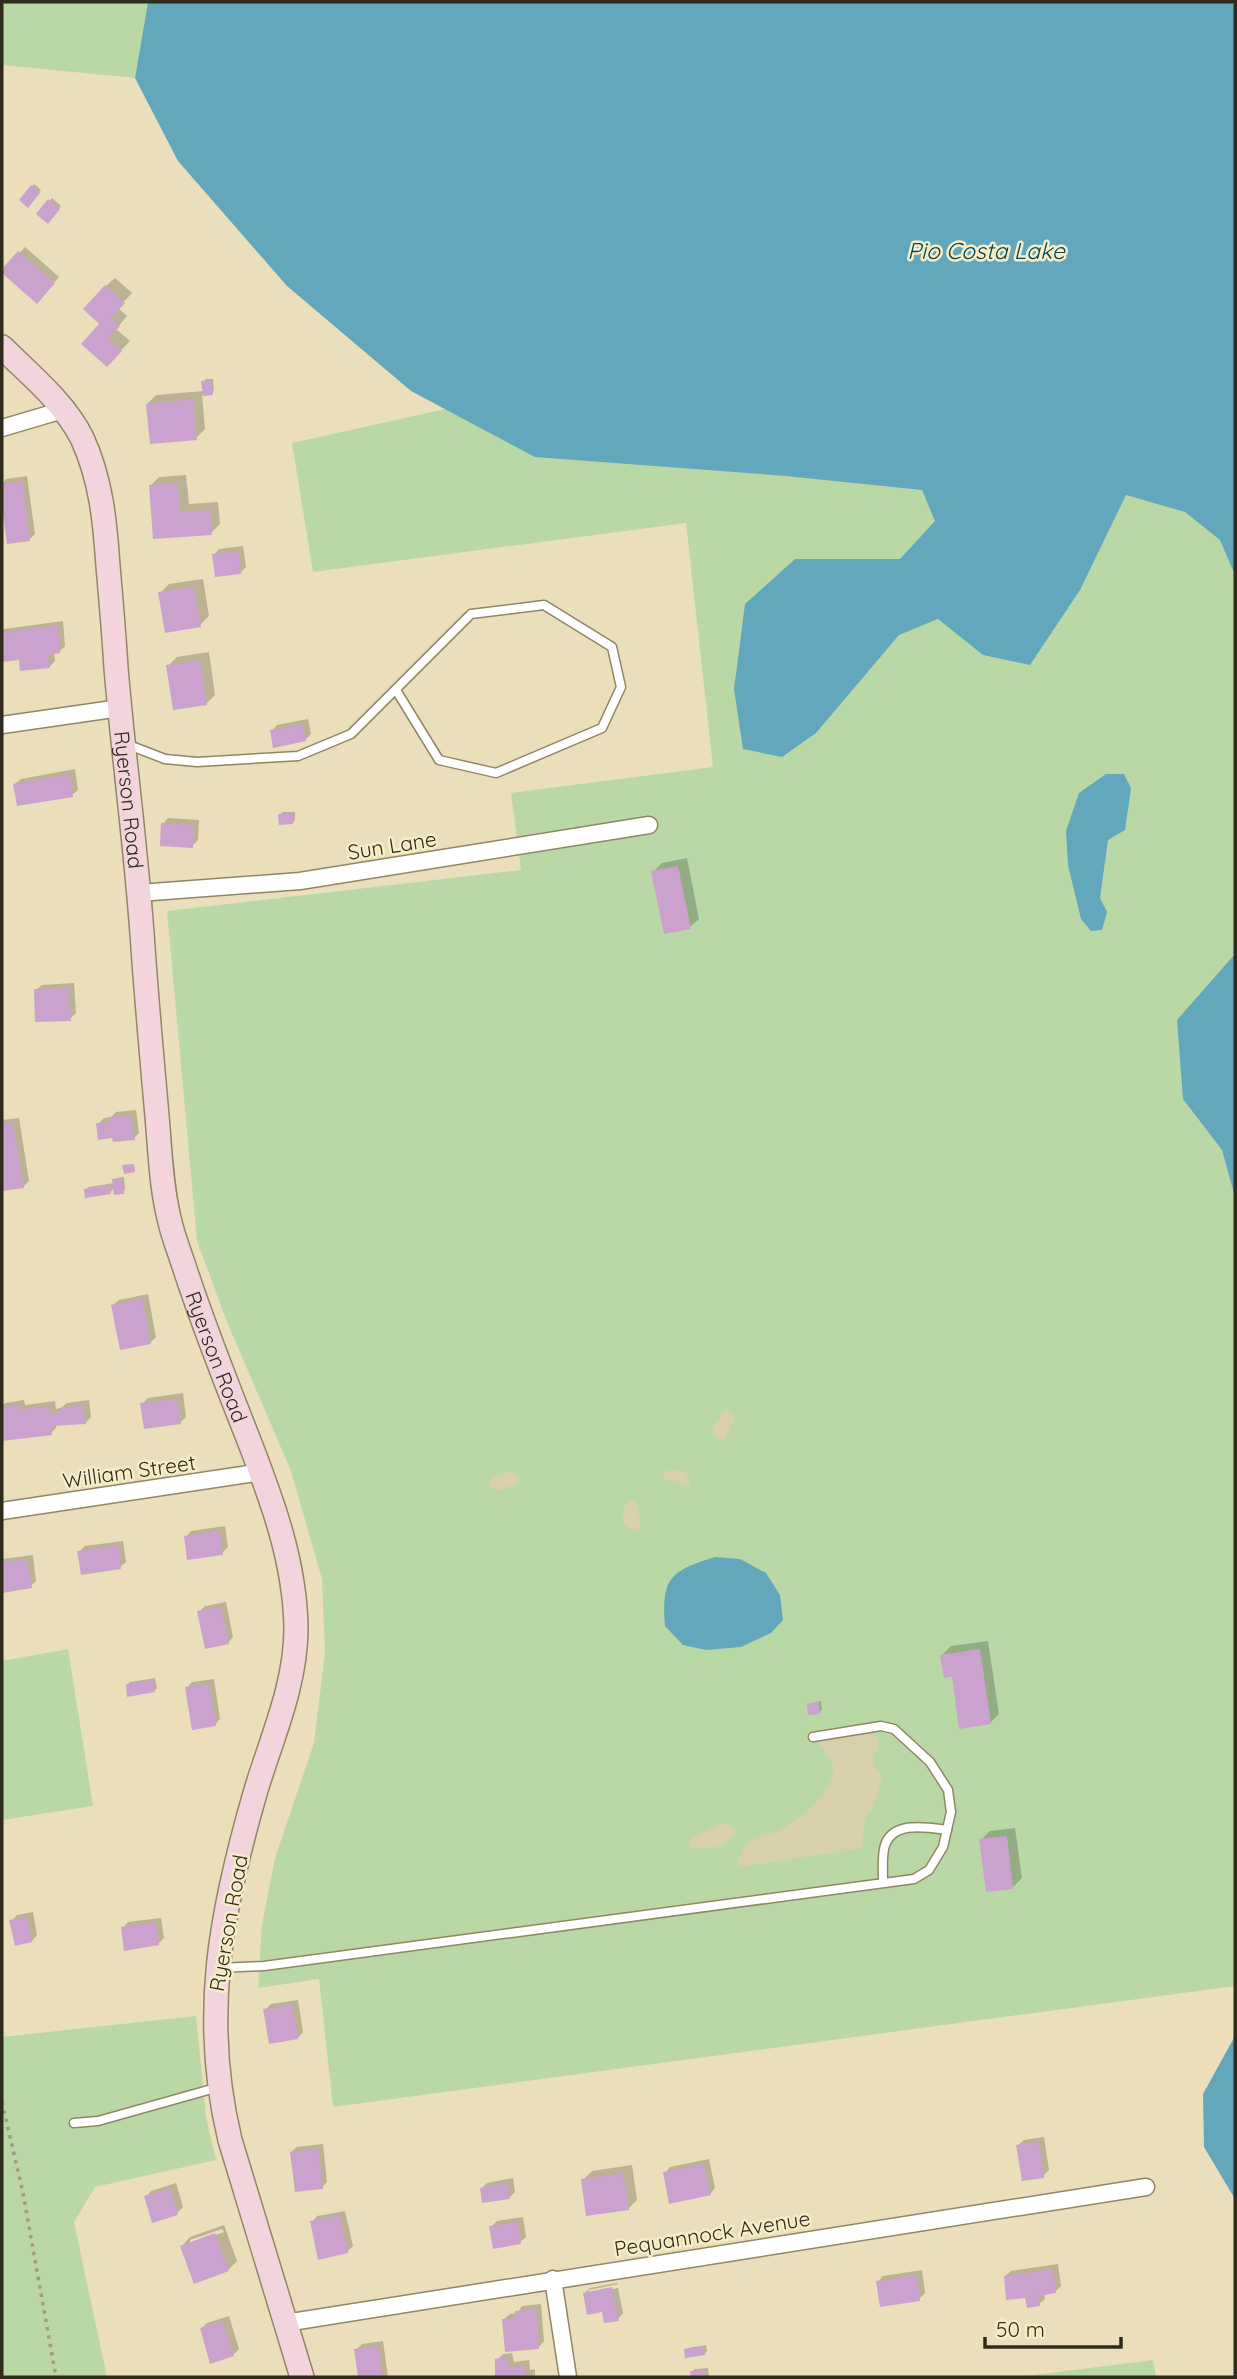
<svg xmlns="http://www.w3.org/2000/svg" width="1237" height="2379" font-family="Quicksand,sans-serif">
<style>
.green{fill:#bad8a6}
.sand{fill:#d8cfab}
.water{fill:#63a7bc}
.shadow{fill:#0003;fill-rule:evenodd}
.building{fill:#caa2cd}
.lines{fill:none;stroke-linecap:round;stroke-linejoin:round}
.lane-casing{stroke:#908664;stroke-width:11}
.street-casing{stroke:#908664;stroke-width:19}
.secondary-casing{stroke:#908664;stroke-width:26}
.path{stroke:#a39b7f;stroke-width:3.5;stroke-dasharray:3.5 5;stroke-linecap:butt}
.lane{stroke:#fff;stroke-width:8}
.street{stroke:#fff;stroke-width:16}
.secondary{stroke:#f3d4dd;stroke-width:23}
.labels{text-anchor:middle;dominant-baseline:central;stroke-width:5;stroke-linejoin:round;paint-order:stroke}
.street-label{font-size:21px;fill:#2f2b1d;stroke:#f7edc7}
.water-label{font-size:23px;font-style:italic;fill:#064655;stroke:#f7edc7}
</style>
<rect width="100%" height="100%" fill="#eadfba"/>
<g class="green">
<path d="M2 2H148L135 78 2 65Z"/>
<path d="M445 409 1235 482V1986L333 2107 319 1979 258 1988 262 1925 275 1858 314 1743 325 1652 322 1579 291 1471 227 1322 197 1241 167 911 521 870 511 793 713 767 686 523 313 572 292 443Z"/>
<path d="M68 1649 93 1806 2 1820V1661Z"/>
<path d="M196 2016 206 2117 216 2160 95 2187 74 2222 107 2377H2V2037Z"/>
<path d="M1153 2360 1156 2377H1018Z"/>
</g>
<g class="sand">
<path d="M724 1411H730L734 1414V1420L725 1439C717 1440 715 1437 712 1429Z"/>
<path d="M512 1470 520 1480 517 1484 498 1491 490 1488 493 1474 502 1476Z"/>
<path d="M671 1470 685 1471 690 1483 689 1486 671 1482 663 1476 664 1472Z"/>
<path d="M630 1500 635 1502C639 1508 641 1523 639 1530L636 1532C620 1527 619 1511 630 1500Z"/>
<path d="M867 1734 876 1736 879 1747 873 1755 876 1768 882 1777 873 1809 865 1818 862 1848 735 1868C739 1860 742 1849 748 1843 756 1834 768 1836 778 1831 797 1822 836 1791 833 1767 831 1756 822 1748 816 1740Z"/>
<path d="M722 1823 731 1825 736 1831C728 1849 706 1850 689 1847L690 1839Z"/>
</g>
<g class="water">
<path d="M148 2H1235V575L1220 540 1185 512 1126 495 1080 590 1030 665 983 655 938 619 899 635 816 733 782 757 743 749 734 689 745 604 795 559H900L935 521 922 490 786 476 535 457 411 391 287 286 178 161 135 78Z"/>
<path d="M1106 774H1124L1131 788 1125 830 1108 840 1100 898 1107 912 1102 930 1091 931 1081 919 1068 865 1066 831 1079 793Z"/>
<path d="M1235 954V1197L1222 1150 1183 1099 1177 1020Z"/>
<path d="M715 1557 740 1559 766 1573 780 1595 783 1620 771 1633 741 1647 706 1650 683 1645 665 1626C661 1578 670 1571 715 1557Z"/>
<path d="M1235 2036V2199L1204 2147 1203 2094Z"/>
</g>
<g class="shadow">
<path d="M34 184 41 190 28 205 21 200Z"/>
<path d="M52 198 61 206 48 222 39 214Z"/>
<path d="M25 247 59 277 42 296 2 272Z"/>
<path d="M115 278 132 293 118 308 127 316 116 329 130 341 107 365 102 324 106 286Z"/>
<path d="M206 379H213L214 391 202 394 205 429 196 438 147 404 156 395 204 391 203 382Z"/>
<path d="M186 475 189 504 218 502 220 524 211 533 155 538 150 486 159 477Z"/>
<path d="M27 476 35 534 30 539 9 542 2 484 6 479Z"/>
<path d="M243 546 246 567 241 572 214 555 219 549Z"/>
<path d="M203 579 209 616 200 625 160 593 169 584Z"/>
<path d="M63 621 65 646 60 651 54 652 55 661 49 667 21 658 2 660V631L4 629Z"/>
<path d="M209 652 215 695 206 704 168 666 177 657Z"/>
<path d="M308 719 311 734 305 740 272 731 277 725Z"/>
<path d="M75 769 78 790 72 795 15 784 21 779Z"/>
<path d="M283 812H295V820L293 823 280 815Z"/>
<path d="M168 818 199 820 198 840 192 846 163 824Z"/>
<path d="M687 858 699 919 690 927 653 872 662 863Z"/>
<path d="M74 983 76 1013 70 1019 36 990 42 985Z"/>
<path d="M136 1110 139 1133 134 1138 114 1136 98 1124 104 1118 111 1117 116 1112Z"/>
<path d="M19 1118 29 1181 23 1187 2 1189V1120Z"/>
<path d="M124 1177 125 1190 123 1192 115 1188 110 1192 86 1189 89 1187 114 1183 116 1178Z"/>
<path d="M148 1294 156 1337 151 1342 113 1305 119 1300Z"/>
<path d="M183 1393 186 1417 181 1422 142 1404 148 1398Z"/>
<path d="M24 1400 25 1405 55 1401 56 1409 61 1408 67 1403 89 1400 91 1417 85 1423 56 1424V1428L51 1433 3 1439 2 1406 5 1403Z"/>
<path d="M225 1526 228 1547 222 1553 186 1537 191 1531Z"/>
<path d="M123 1541 126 1562 120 1567 79 1552 85 1546Z"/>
<path d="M33 1555 36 1581 31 1586 2 1591V1559Z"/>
<path d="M226 1602 233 1637 228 1643 199 1612 205 1606Z"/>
<path d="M988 1641 999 1714 990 1723 953 1675 942 1655 951 1646Z"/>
<path d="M155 1678 157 1688 154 1691 127 1685 130 1682Z"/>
<path d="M214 1679 220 1719 215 1725 187 1688 192 1682Z"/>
<path d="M821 1701 822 1710 819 1712 809 1704Z"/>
<path d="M1015 1828 1022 1878 1013 1887 981 1840 990 1831Z"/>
<path d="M33 1912 37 1935 32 1941 11 1921 17 1915Z"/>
<path d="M161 1918 164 1938 158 1944 123 1928 128 1922Z"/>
<path d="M298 2000 303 2032 298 2038 265 2010 271 2004Z"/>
<path d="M1044 2137 1049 2170 1043 2176 1018 2145 1024 2140Z"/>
<path d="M323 2144 327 2182 322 2187 291 2152 297 2147Z"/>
<path d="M709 2159 715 2188 710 2194 665 2173 670 2167Z"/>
<path d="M632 2165 637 2200 628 2209 583 2180 592 2171Z"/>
<path d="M513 2178 515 2192 510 2197 482 2188 487 2183Z"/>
<path d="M176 2183 183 2207 177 2213 153 2220 146 2197 151 2191Z"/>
<path d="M345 2211 353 2246 347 2252 312 2222 317 2216Z"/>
<path d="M523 2217 526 2237 520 2242 491 2227 497 2221Z"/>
<path d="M224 2225 237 2261 228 2270 182 2246 190 2237ZM222 2229 224 2232 190 2244V2240Z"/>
<path d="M1058 2264 1061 2286 1055 2292 1044 2293 1045 2299 1039 2304 1005 2276 1011 2271Z"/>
<path d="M922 2270 925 2293 919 2299 878 2282 883 2276Z"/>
<path d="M617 2283 618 2284 589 2290V2294L618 2288 623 2313 618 2319 603 2310 584 2294 590 2288Z"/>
<path d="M541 2304 544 2341 539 2347 504 2319 510 2314 517 2313 522 2306Z"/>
<path d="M229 2316 239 2349 233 2355 202 2328 207 2323Z"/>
<path d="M383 2341 388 2377H360L356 2350 362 2344Z"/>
<path d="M706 2345 707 2351 705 2354 686 2350 688 2348Z"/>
<path d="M512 2353 514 2362 529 2360 530 2370 535 2369V2377H495L497 2375V2360L503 2354Z"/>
<path d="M708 2368 709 2377H693L692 2372 695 2369Z"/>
</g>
<g class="building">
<path d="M31 185 40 193 28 208 19 200Z"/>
<path d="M48 199 60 209 48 224 36 214Z"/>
<path d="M18 251 55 283 37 304 2 273V269Z"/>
<path d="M105 285 125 303 111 318 120 326 108 339 122 351 107 367 81 344 99 324 83 309Z"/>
<path d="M212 380 213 395 203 396 201 381Z"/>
<path d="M193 399 197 440 150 444 146 404Z"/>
<path d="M22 481 30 541 7 544 2 506V484Z"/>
<path d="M178 483 180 512 210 510 212 535 153 539 149 485Z"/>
<path d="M238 550 241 574 215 577 212 554Z"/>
<path d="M194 587 201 627 165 633 158 592Z"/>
<path d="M58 625 60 653 48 655 50 668 20 671 19 660 2 662V633Z"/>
<path d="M200 660 207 705 173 710 166 665Z"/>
<path d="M303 724 306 741 273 748 270 730Z"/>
<path d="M70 774 73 797 17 806 13 784Z"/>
<path d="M293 813V824L279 825 278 814Z"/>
<path d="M161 823 194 825 193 848 160 846Z"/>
<path d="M678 866 691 929 664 934 651 871Z"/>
<path d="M69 988 71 1021 35 1022 34 989Z"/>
<path d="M131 1115 135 1140 113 1142 112 1138 98 1140 96 1123 109 1122V1117Z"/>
<path d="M13 1123 24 1188 2 1191V1124Z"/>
<path d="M134 1164 135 1172 124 1174 122 1165Z"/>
<path d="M122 1178 124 1194 114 1195 112 1179Z"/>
<path d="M110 1185 111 1194 85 1198 84 1189Z"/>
<path d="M142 1298 151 1344 120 1350 111 1305Z"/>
<path d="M177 1398 181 1424 144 1429 140 1403Z"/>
<path d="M19 1405 20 1409 50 1406V1414L60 1412 59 1408 83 1405 86 1424 51 1426 52 1435 2 1441V1407Z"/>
<path d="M220 1531 223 1555 187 1560 184 1536Z"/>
<path d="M118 1545 121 1569 81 1575 77 1551Z"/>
<path d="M27 1559 32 1588 2 1593V1563Z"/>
<path d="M221 1607 229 1644 205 1649 197 1611Z"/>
<path d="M980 1649 991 1724 959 1729 952 1677 944 1678 940 1655Z"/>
<path d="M153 1680 155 1692 127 1697 126 1684Z"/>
<path d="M209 1684 216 1726 192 1730 185 1687Z"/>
<path d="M819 1702 820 1714 808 1715 807 1704Z"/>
<path d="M1007 1836 1013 1889 986 1892 979 1839Z"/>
<path d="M27 1917 32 1942 15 1946 9 1920Z"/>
<path d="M156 1922 159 1945 124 1951 121 1927Z"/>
<path d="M292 2004 298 2039 269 2044 263 2009Z"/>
<path d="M1039 2142 1044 2178 1022 2181 1016 2145Z"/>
<path d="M318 2148 323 2189 295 2192 290 2152Z"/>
<path d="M704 2164 711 2195 669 2204 663 2172Z"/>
<path d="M623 2173 629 2210 586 2216 581 2179Z"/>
<path d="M508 2183 510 2199 482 2203 480 2188Z"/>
<path d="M170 2188 178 2215 152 2223 144 2196Z"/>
<path d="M340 2215 348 2253 318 2260 310 2221Z"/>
<path d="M517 2222 521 2244 493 2249 489 2226Z"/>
<path d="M215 2233 229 2271 194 2284 180 2246Z"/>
<path d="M1053 2269 1056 2293 1039 2296 1040 2306 1027 2308 1025 2298 1006 2300 1004 2276Z"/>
<path d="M916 2275 920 2301 880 2307 876 2281Z"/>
<path d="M612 2287 619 2321 604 2323 602 2312 587 2315 583 2293Z"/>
<path d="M536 2309 539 2349 505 2352 502 2319 515 2318V2311Z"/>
<path d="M223 2321 234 2356 210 2364 200 2328Z"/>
<path d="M378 2346 382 2377H358L354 2349Z"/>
<path d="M704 2346 705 2355 685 2358 684 2349Z"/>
<path d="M507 2357 509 2367 524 2365 525 2375 529 2374 530 2377H495V2359Z"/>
<path d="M706 2370 707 2377H691L690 2371Z"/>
</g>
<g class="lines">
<g class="lane-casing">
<g id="lane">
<path d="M126 744 165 759 197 762 298 756 351 734 471 614 544 605 612 647 621 687 602 728 496 773 439 760 396 690"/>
<path d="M883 1883C883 1872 882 1859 884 1849 890 1820 926 1827 947 1830"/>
<path d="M220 1968 264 1966 914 1879 929 1870 943 1847 951 1812 948 1790 930 1762 894 1729 881 1726 813 1737"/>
<path d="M74 2123 98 2121 219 2087"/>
</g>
</g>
<g class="street-casing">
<g id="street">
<path d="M2 428 63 410"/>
<path d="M2 725 120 708"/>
<path d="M139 893 300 881 649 825"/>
<path d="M2 1511 262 1472"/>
<path d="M553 2279 568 2377"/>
<path d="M285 2323 1146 2187"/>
</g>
</g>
<g class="secondary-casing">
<g id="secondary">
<path id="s1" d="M2 347C30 375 64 402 82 438 101 479 105 521 108 566 111 600 114 634 116 668 124 762 137 854 143 948 147 1004 152 1060 157 1116 160 1150 161 1185 169 1218 172 1233 178 1248 183 1263 202 1322 225 1380 248 1438 272 1500 295 1561 296 1628 296 1685 272 1737 256 1790 221 1910 200 2016 230 2140L302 2377"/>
</g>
</g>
<path class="path" d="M2 2102 23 2193 56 2377"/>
<use href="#lane" class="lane"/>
<use href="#street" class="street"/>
<use href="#secondary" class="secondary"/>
</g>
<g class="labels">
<g class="street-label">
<text stroke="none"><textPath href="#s1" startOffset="488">Ryerson Road</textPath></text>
<text transform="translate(392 845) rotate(-9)">Sun Lane</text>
<text stroke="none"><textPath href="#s1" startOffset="1055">Ryerson Road</textPath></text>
<text transform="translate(129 1471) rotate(-8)">William Street</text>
<text transform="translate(228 1923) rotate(-80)">Ryerson Road</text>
<text transform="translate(712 2233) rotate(-9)">Pequannock Avenue</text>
</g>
<g class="water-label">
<text x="986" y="250">Pio Costa Lake</text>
</g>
</g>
<rect width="1237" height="2379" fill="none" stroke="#2f2b1d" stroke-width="7"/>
<path d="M985 2337v10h136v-10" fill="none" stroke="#2f2b1d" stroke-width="3.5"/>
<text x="996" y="2337" font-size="21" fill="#2f2b1d" stroke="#f7edc7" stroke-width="5" paint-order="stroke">50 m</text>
</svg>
